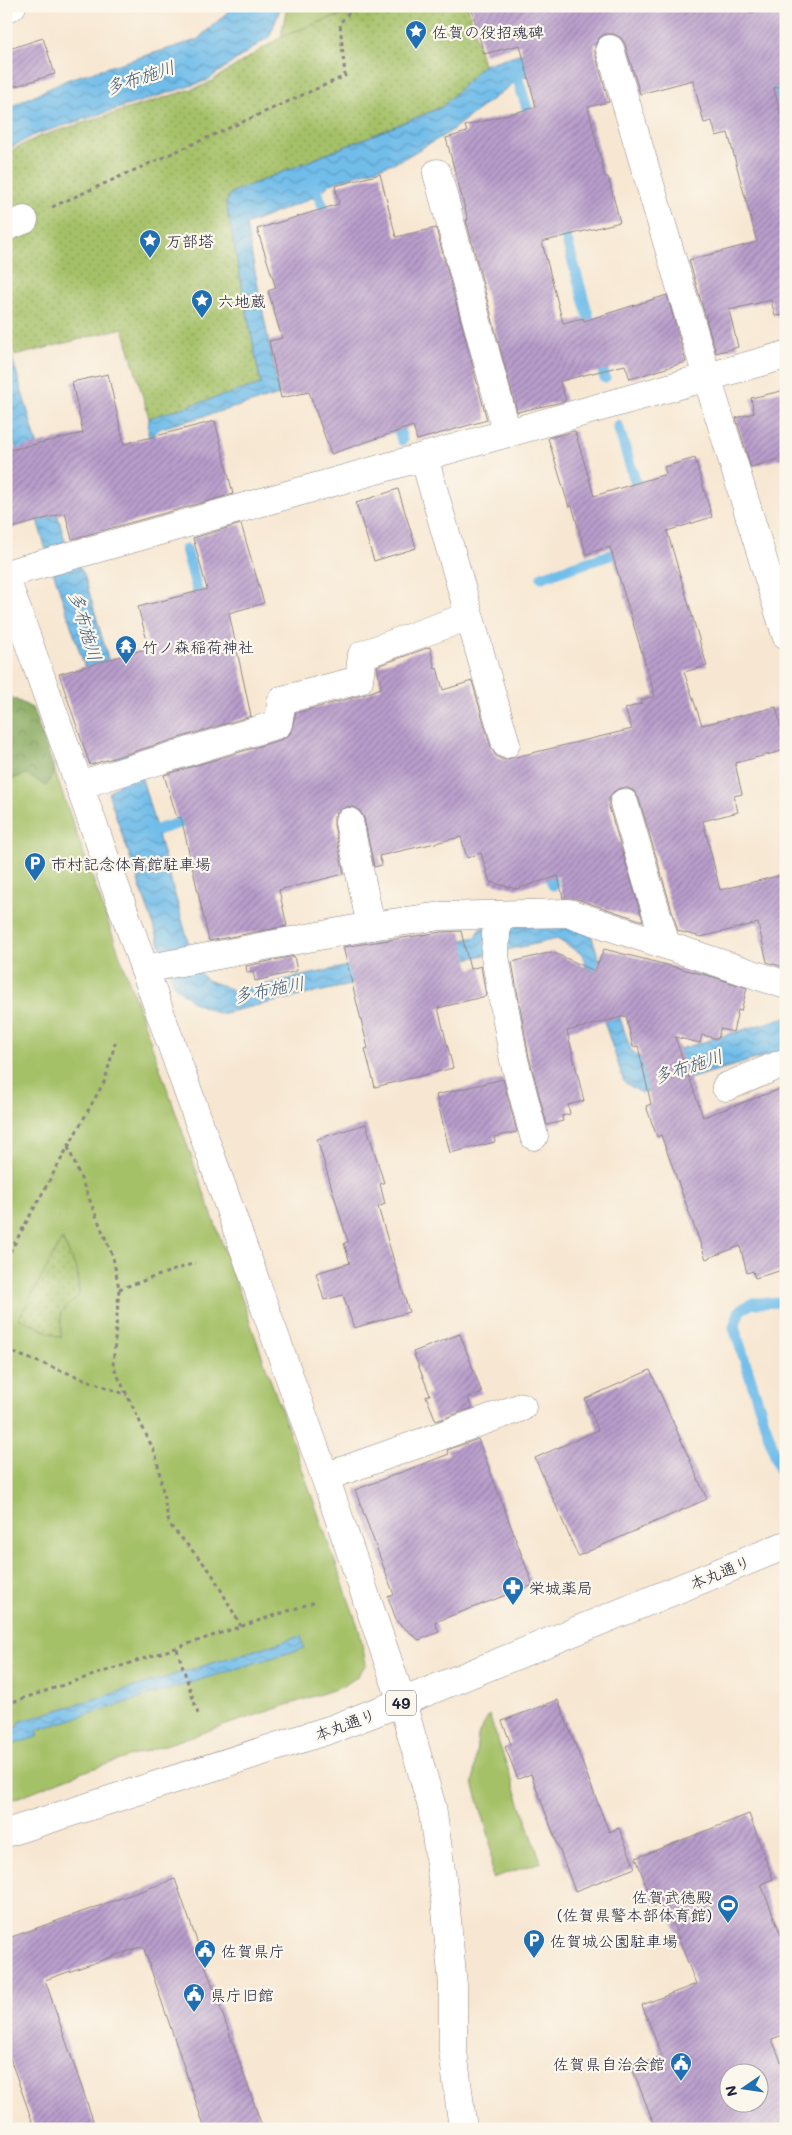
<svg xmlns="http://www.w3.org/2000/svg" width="792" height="2135" font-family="Mali,'Klee One',sans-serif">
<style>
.green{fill:#a5c168;stroke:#647252}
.forest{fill:url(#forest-crowns);stroke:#53644c}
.park{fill:url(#park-dots);stroke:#647252}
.water{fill:url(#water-waves);stroke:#4a7092}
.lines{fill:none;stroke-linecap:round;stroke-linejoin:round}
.stream{stroke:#71bdea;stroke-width:11}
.building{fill:url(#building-hatch);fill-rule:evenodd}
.minor-casing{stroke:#8c8486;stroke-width:29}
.major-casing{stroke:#8c8486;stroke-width:29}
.path{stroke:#8c8486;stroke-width:3;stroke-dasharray:4 4;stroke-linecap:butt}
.minor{stroke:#fff;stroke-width:28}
.major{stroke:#fff;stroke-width:28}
.labels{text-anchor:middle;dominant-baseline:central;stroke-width:4.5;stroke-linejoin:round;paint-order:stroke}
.shield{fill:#fbf7ec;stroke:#636270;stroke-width:1}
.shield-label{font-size:15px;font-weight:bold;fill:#22223b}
.poi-label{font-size:16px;fill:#22223b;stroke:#fbf7ec;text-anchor:start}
.street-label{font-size:16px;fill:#22223b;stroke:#fbf7ec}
.water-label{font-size:18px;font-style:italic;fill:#3e5878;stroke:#fbf7ec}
</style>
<defs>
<pattern id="forest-crowns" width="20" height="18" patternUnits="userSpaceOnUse" patternTransform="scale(1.25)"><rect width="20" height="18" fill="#84a75c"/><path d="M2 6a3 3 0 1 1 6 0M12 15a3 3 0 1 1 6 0" fill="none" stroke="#6c884d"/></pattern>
<pattern id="park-dots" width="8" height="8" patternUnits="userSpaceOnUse" patternTransform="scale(1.25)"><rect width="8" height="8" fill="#a5c168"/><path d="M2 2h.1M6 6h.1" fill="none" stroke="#869c57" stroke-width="1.8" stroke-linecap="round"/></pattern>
<pattern id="water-waves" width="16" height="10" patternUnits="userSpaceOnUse" patternTransform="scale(1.25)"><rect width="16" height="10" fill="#71bdea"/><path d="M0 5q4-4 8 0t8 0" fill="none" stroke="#5c99bf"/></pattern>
<pattern id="building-hatch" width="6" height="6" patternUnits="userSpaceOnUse" patternTransform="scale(1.25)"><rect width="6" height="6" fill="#b99ecc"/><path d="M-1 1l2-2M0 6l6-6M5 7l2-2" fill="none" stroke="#9680a7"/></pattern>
</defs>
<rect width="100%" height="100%" fill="#fbf7ec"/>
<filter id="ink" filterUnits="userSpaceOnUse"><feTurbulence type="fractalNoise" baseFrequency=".02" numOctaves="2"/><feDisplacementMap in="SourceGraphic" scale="10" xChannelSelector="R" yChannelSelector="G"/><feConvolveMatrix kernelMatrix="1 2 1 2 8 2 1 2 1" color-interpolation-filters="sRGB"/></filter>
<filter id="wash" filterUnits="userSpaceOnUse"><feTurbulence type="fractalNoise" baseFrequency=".0096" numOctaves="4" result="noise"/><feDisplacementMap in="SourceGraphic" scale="20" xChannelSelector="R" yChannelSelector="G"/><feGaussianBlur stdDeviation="1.12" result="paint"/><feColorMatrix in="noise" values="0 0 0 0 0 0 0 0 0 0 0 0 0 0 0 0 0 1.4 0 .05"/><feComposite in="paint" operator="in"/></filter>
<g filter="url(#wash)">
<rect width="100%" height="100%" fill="#f7e7d2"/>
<g class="green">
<path d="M287 6H372L328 19 281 37Z"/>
<path d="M32 708 359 1629 366 1664 357 1677 342 1687 80 1773 6 1802V717Z"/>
<path d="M489 1715 541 1862 492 1878 490 1840 473 1783 478 1735Z"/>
</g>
<path class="forest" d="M9 696 32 708 55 771 46 786 26 774 6 781V697Z"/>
<g class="park">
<path d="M372 6H468L483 65 442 107 231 193 226 203 261 385 149 418 123 328 15 356 6 324V153L38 137 205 85 281 37 328 19Z"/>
<path d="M62 1239 77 1270 79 1295 61 1313V1338L19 1318Z"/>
</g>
<g class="water">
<path d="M232 6H281L270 36 206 81 34 135 6 150V109L69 79 197 40 232 8Z"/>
<path d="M704 6 565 54V62L520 78 448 133 399 161 330 184 316 196 246 225 279 395 161 428 154 435 172 510 166 512 148 433 149 418 261 384 226 203 231 193 442 107 483 65 639 17Z"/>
<path d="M6 336 67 548 84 574 196 969 207 980 236 991 476 937 481 928 559 924 591 935 631 1050 643 1060 786 1017V1050L641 1093 624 1082 582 954 557 939 219 1014 193 1002 174 985 108 793 122 781 44 543 6 416Z"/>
<path d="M301 1636 304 1648 37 1730 39 1736 6 1747V1730L20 1726 19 1722Z"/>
</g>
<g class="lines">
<g class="stream">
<path d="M754 6 759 25"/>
<path d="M514 67 532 124"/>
<path d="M774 73 786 110"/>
<path d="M312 180 330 223"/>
<path d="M562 223 593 333"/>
<path d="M599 355 605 378"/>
<path d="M396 417 402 440"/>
<path d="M618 426 640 497"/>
<path d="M186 549 201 604"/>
<path d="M542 577 626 550"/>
<path d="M150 832 195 818"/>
<path d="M545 864 553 885"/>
<path d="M784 1483 734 1327 740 1310 753 1303 786 1302"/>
</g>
</g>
<g id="blocks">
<g class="building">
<path d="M471 6H748L750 13 775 6H786V85L774 88 786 136V315L775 316 771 300 729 310 738 347 716 353 689 260 757 242 728 133 716 136 712 121 704 123 693 80 640 94 625 44 621 38 614 34H605L599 38 595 45V53L609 102 588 107 605 177H608L620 222 542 242 563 323 583 318 584 321 667 295 686 362 630 379 625 365 560 381 566 401 517 412 466 220H468L446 138 467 132 465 126 536 107 520 45 484 54Z"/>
<path d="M43 38 55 74 6 89V50Z"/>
<path d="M380 174 396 237 436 228 487 420 417 440 413 426 331 454 309 392 281 398 269 341 282 338 268 291 276 288 257 229 339 204 335 186Z"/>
<path d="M108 374 124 444 215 421 233 494 72 539 65 513 6 530V451L83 433 72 382Z"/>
<path d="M786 390V457L751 467 736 418 754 413 751 398Z"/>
<path d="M575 431 594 496 666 474 664 467 695 458 712 517 667 531 707 666 684 672 702 725 776 707 786 747V750L735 763 742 794 734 796 738 812 703 821 720 890 786 874V968L767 962 758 923 701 937 678 931 639 799 634 791 627 788H620L613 792 609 799V807L643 921 574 898H563L558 876 516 889 490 882 481 853 467 858 461 837 379 856 382 865 374 867 364 818 360 811 354 807H346L338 811 334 817V825L344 874 279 890 287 926 209 941 181 817 177 818 164 775 283 739 290 734 296 713 363 695 381 688 377 666 430 647 435 669 437 668 443 690 472 681 491 748 496 756 503 760 632 729 625 709 642 703 641 700 655 696 610 547 586 554 572 506 569 507 548 438Z"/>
<path d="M398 489 416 548 374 561 356 503Z"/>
<path d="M241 524 264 603 229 613 251 716 90 765 59 674 149 648 138 607 207 589 193 538Z"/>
<path d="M461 931 470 969 481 966 486 996 438 1008 453 1068 375 1087 365 1049 368 1048 343 947 442 932Z"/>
<path d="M604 949 714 977 747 988 741 1011 738 1010 733 1032 720 1029 718 1039 702 1035 700 1043 675 1037 703 1117 786 1087V1269L755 1278 753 1271 747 1273 740 1246 706 1259 661 1135 657 1137 646 1106 651 1104 638 1046 633 1047 626 1016 567 1031 584 1101 568 1105 570 1114 562 1116 563 1121 547 1125 529 1057 512 962 552 952 595 971Z"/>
<path d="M294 956 297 971 255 981 253 972 247 973 246 966Z"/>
<path d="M503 1079 517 1132 494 1137 495 1142 450 1153 436 1095Z"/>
<path d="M366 1124 384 1183 380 1184 385 1204 378 1207 409 1312 354 1328 343 1295 324 1300 316 1273 350 1263 344 1243 348 1242 317 1139Z"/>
<path d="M460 1334 482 1393 468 1398 472 1408 436 1421 426 1396 430 1395 413 1352Z"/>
<path d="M650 1370 707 1499 578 1556 535 1458 598 1430 585 1399Z"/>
<path d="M478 1439 533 1585 435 1622 439 1632 419 1640 397 1622 388 1597 394 1595 355 1490 449 1454 447 1450Z"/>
<path d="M558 1700 609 1832 619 1828 635 1868 575 1891 531 1774 518 1779 505 1747 511 1744 502 1721Z"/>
<path d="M749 1814 773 1879 761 1884 786 1948V2034L772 2039 786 2074V2129H656L632 2068 662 2056 642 2005 696 1984 665 1902 654 1906 636 1858ZM730 2072H760V2102H730Z"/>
<path d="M175 1879 263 2129H205L143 1946 45 1980 96 2129H35L6 2047V1939Z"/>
</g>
</g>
</g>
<g filter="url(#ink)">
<use href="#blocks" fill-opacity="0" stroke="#8c8486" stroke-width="1"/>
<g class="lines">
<g class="minor-casing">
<g id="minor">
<path d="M6 8 12 6"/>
<path d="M610 49 707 377 786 635"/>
<path d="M437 173 507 433"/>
<path d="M6 227 24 220"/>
<path d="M424 457 506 744"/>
<path d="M6 574 786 355"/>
<path d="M6 579 325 1477 402 1702 432 1807 445 1899 453 1985V2051L463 2129"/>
<path d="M79 785 278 724 282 700 359 680 362 655 469 616"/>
<path d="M624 803 666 945"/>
<path d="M349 822 371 926"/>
<path d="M497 915 495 956 514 1060 534 1136"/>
<path d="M144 969 371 926 441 916 569 913 786 985"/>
<path d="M726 1087 786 1062"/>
<path d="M325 1477 522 1407"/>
</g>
</g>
<g class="major-casing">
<path id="major" d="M6 1833 332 1729 402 1702 786 1545"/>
</g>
<g class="path">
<path d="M52 207 345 76 340 23 353 8 359 6"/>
<path d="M68 1147 113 1257 119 1289 113 1366 156 1455 169 1524 211 1572 242 1628"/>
<path d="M6 1259 105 1080 116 1040"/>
<path d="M119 1289 195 1263"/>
<path d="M6 1350 127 1395"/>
<path d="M177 1649 199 1717"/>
<path d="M6 1704 315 1602"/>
</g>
<use href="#minor" class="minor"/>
<use href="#major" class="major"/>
</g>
</g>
<defs>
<g id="sight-pin" transform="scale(1.125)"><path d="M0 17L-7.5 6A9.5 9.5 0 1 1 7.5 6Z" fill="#1f6fb2" stroke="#fbf7ec"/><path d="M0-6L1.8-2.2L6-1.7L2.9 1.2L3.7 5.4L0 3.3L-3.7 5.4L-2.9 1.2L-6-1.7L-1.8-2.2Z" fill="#fff"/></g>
<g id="temple-pin" transform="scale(1.125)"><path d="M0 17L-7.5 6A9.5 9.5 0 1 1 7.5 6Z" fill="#1f6fb2" stroke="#fbf7ec"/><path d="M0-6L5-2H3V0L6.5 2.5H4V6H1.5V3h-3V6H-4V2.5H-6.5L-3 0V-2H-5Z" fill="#fff"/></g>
<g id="parking-pin" transform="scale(1.125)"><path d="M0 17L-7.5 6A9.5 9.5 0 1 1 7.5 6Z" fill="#1f6fb2" stroke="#fbf7ec"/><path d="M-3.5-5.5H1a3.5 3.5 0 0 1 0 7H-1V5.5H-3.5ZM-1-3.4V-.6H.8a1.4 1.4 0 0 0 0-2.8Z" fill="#fff"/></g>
<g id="pharmacy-pin" transform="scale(1.125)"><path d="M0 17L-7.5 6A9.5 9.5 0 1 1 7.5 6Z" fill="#1f6fb2" stroke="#fbf7ec"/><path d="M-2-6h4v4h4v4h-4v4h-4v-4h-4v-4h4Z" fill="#fff"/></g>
<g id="stadium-pin" transform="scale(1.125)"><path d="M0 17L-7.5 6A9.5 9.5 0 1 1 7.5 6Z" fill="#1f6fb2" stroke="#fbf7ec"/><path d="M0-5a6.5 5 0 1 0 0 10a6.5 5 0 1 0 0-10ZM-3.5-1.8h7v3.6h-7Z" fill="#fff"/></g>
<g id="civic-pin" transform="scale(1.125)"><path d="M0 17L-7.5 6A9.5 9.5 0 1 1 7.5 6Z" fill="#1f6fb2" stroke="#fbf7ec"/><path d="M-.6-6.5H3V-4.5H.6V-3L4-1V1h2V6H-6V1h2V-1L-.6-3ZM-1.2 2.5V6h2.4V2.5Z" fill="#fff"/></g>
</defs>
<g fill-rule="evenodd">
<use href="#sight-pin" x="416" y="31"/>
<use href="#sight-pin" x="150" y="240"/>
<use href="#sight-pin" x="202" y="300"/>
<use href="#temple-pin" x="126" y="646"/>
<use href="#parking-pin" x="35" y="863"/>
<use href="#pharmacy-pin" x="513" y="1587"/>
<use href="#stadium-pin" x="728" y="1905"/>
<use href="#parking-pin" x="534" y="1940"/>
<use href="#civic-pin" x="205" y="1950"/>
<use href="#civic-pin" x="194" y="1994"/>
<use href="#civic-pin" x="681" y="2063"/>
</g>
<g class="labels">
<rect class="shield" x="386" y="1690.5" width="30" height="25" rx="4"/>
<g class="shield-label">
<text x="401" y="1703">49</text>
</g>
<g class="poi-label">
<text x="432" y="31">佐賀の役招魂碑</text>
<text x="166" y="240">万部塔</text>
<text x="218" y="300">六地蔵</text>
<text x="142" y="646">竹ノ森稲荷神社</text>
<text x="51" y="863">市村記念体育館駐車場</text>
<text x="529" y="1587">栄城薬局</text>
<text x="712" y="1896" text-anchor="end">佐賀武徳殿<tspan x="712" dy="18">(佐賀県警本部体育館)</tspan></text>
<text x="550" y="1940">佐賀城公園駐車場</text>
<text x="221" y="1950">佐賀県庁</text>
<text x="210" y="1994">県庁旧館</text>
<text x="665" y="2063" text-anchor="end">佐賀県自治会館</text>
</g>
<g class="street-label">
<text transform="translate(720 1572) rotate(-22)">本丸通り</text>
<text transform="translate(345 1724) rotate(-20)">本丸通り</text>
</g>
<g class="water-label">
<text transform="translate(140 77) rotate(-18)">多布施川</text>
<text transform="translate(86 626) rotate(73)">多布施川</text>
<text transform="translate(269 989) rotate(-11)">多布施川</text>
<text transform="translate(688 1066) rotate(-18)">多布施川</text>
</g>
</g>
<rect width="792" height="2135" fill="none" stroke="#fbf7ec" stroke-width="25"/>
<g transform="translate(744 2088) rotate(257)"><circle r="24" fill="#fbf7ec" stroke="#a4a2a5"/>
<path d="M0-4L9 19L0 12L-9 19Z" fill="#1f6fb2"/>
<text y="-8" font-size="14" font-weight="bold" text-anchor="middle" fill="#22223b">N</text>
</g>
</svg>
